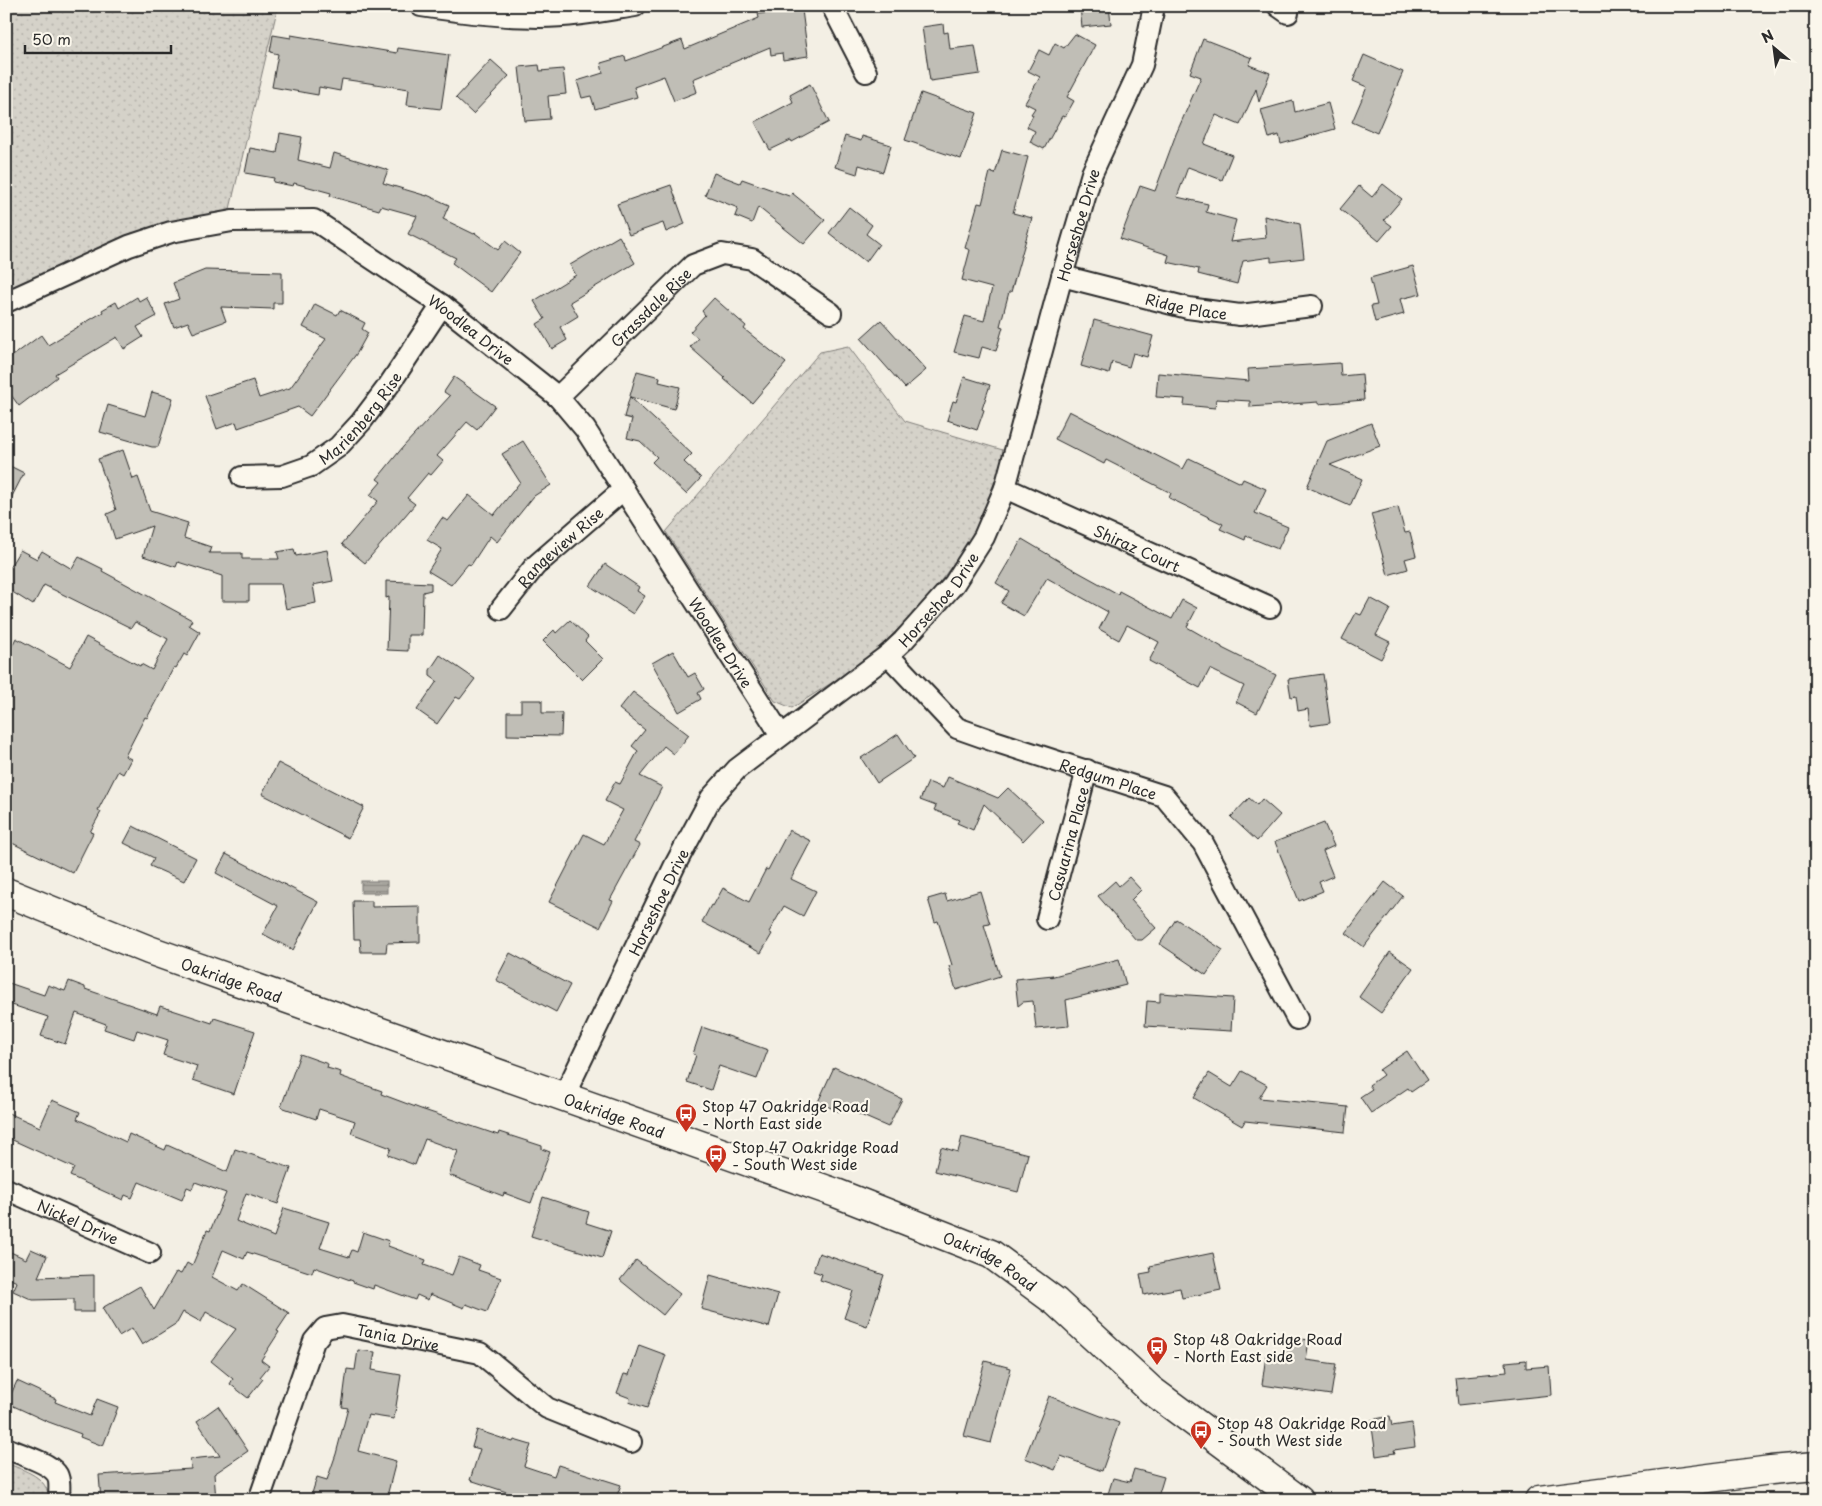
<svg xmlns="http://www.w3.org/2000/svg" width="1822" height="1506" font-family="'Playpen Sans',sans-serif">
<style>
.grass{fill:url(#grass-dots);stroke:#807e7a}
.water{fill:url(#water-rules);stroke:#787772}
.building{fill:#c0beb6;stroke:#2b2b2b}
.lines{fill:none;stroke-linecap:round;stroke-linejoin:round}
.street-casing{stroke:#2b2b2b;stroke-width:24}
.secondary-casing{stroke:#2b2b2b;stroke-width:31}
.street{stroke:#fbf7ec;stroke-width:20}
.secondary{stroke:#fbf7ec;stroke-width:28}
.labels{text-anchor:middle;dominant-baseline:central;stroke-width:4.5;stroke-linejoin:round;paint-order:stroke}
.street-label{font-size:15px;fill:#2b2b2b;stroke:#fbf7ec}
.poi-label{font-size:15px;fill:#2b2b2b;stroke:#fbf7ec;text-anchor:start}
</style>
<defs>
<pattern id="grass-dots" width="8" height="8" patternUnits="userSpaceOnUse" patternTransform="scale(1.25)"><rect width="8" height="8" fill="#d5d2c9"/><path d="M2 2h.1M6 6h.1" fill="none" stroke="#b7b4ad" stroke-width="1.8" stroke-linecap="round"/></pattern>
<pattern id="water-rules" width="6" height="5" patternUnits="userSpaceOnUse" patternTransform="scale(1.25)"><rect width="6" height="5" fill="#aca9a2"/><path d="M0 2.5h6" fill="none" stroke="#8c8a84"/></pattern>
</defs>
<rect width="100%" height="100%" fill="#f3efe4"/>
<filter id="ink" filterUnits="userSpaceOnUse"><feTurbulence type="fractalNoise" baseFrequency=".02" numOctaves="2"/><feDisplacementMap in="SourceGraphic" scale="10" xChannelSelector="R" yChannelSelector="G"/><feConvolveMatrix kernelMatrix="1 2 1 2 8 2 1 2 1" color-interpolation-filters="sRGB"/></filter>
<g filter="url(#ink)">
<g class="grass">
<path d="M6 6H278L229 213 161 223 6 292Z"/>
<path d="M848 346 905 421 1006 451 974 536 925 602 866 661 792 708 775 701 666 532 820 352Z"/>
<path d="M6 1463C25 1471 48 1476 49 1500H6Z"/>
</g>
<rect class="water" x="361" y="881" width="26" height="12"/>
<g class="building">
<path d="M1080 6H1109L1111 24 1082 27Z"/>
<path d="M802 10 808 56 783 60 782 53 771 55 770 47 693 79 697 92 674 101 664 76 634 87 637 97 595 109 591 96 582 98 577 81 603 73 601 63 625 56 626 61 682 40 685 49 759 18 758 14Z"/>
<path d="M943 24 944 33 948 32 950 49 975 46 980 74 930 81 922 27Z"/>
<path d="M1075 34 1095 45 1067 97 1074 101 1065 117 1062 116 1044 149 1030 142 1035 131 1027 127 1033 115 1031 114 1035 108 1025 103 1040 77 1028 71 1039 50 1049 55 1055 43 1064 48Z"/>
<path d="M273 35 291 38V35L397 53 398 48 449 55 441 109 407 105 409 89 342 79 340 91 319 87 318 95 272 87 278 54 270 52Z"/>
<path d="M1203 39 1252 58 1249 65 1270 73 1259 102 1256 89 1240 125 1216 115 1204 144 1232 155 1222 180 1188 167 1177 197 1208 204 1206 212 1236 220 1230 242 1266 238 1264 216 1300 224 1304 258 1271 262V257L1243 261 1237 284 1198 274 1199 269 1167 262 1169 255 1120 239 1140 186 1155 191 1176 134 1201 77 1190 73Z"/>
<path d="M1364 55 1403 72 1377 133 1352 122 1367 87 1353 81Z"/>
<path d="M491 60 509 76 473 114 456 98Z"/>
<path d="M539 65 540 71 563 69 566 94 548 96 550 119 525 121 519 67Z"/>
<path d="M810 84 829 122 792 142 791 140 770 150 755 122 793 102 790 95Z"/>
<path d="M921 93 977 113 961 159 905 140Z"/>
<path d="M1293 101 1295 112 1328 103 1335 129 1281 144 1279 135 1269 138 1261 110Z"/>
<path d="M280 133 302 137 298 160 330 168 334 153 388 170 383 183 427 196V195L449 205 443 219 474 234 475 233 498 250 505 241 520 253 491 292 452 263 456 258 408 234 417 216 381 206 379 210 330 196 331 193 294 183 293 186 273 182 274 178 245 173 250 148 277 153Z"/>
<path d="M845 136 861 141 862 136 891 145 883 172 859 165 857 174 835 167Z"/>
<path d="M1002 150 1028 157 1013 213 1032 218 1011 292H1009L1000 326 1003 327 996 351 982 347 979 358 954 352 965 316 984 321 992 288 962 280 970 250 965 248 978 203 982 204 990 172 995 174Z"/>
<path d="M714 173 740 183 742 179 789 196 792 193 825 220 804 244 758 207 752 223 735 216 738 208 705 195Z"/>
<path d="M1383 184 1402 199 1384 220 1392 226 1379 241 1340 209 1359 186 1372 197Z"/>
<path d="M671 185 685 224 666 232 663 223 629 235 617 204Z"/>
<path d="M849 207 872 225 866 234 879 244 866 262 829 233Z"/>
<path d="M619 236 635 263 570 302 578 316 560 327 567 340 552 349 537 324 545 319 534 301 576 275 570 265Z"/>
<path d="M1413 266 1421 294 1400 299 1404 314 1375 322 1371 306 1377 305 1370 278Z"/>
<path d="M205 270 282 272V303H273V309L221 307 226 321 193 333 188 322 174 327 165 304 179 299 173 283Z"/>
<path d="M137 297 139 301 146 297 157 316 137 327 143 337 124 349 117 337 55 374 57 377 19 406 6 388V361L41 335 48 345 103 312 102 310 116 302 119 308Z"/>
<path d="M714 298 746 326 744 329 786 363 752 403 724 379 725 378 690 347 698 338 690 332 705 315 702 311Z"/>
<path d="M315 304 337 315 340 310 365 323 362 329 368 333 357 353 310 416 298 407 238 428 236 422 217 429 205 396 253 380 259 398 290 388 326 339 303 327Z"/>
<path d="M881 320 926 370 905 388 861 338Z"/>
<path d="M1094 320 1153 336 1147 357 1133 353 1129 367 1112 362 1109 374 1081 366Z"/>
<path d="M1340 363 1341 376 1362 374 1364 400 1318 404V402L1250 407V401L1216 399 1215 408 1184 405 1185 399 1156 397 1158 373 1249 381 1248 369Z"/>
<path d="M637 371 660 377 659 382 680 387 674 409 630 397 692 454 684 462 701 478 686 494 652 462 657 457 640 441 627 438 632 419 624 417Z"/>
<path d="M454 377 495 406 477 430 467 422 437 456 443 461 431 475 428 473 407 498 415 504 365 563 342 544 378 501 370 495 381 482 377 479 403 447 450 396 444 392Z"/>
<path d="M964 377 990 385 982 409 984 410 977 430 947 420 953 401 956 402Z"/>
<path d="M152 392 173 398 158 447H152L100 432 108 405 145 416Z"/>
<path d="M1069 411 1183 469 1189 458 1241 483 1243 479 1266 489 1255 513 1288 527 1278 549 1246 536 1245 540 1220 529 1223 524 1169 498 1171 493 1106 460 1104 464 1055 439Z"/>
<path d="M1371 423 1380 446 1330 465 1362 479 1350 506 1307 487 1327 441Z"/>
<path d="M523 441 551 485 534 496 497 542 490 536 471 565 468 564 451 585 428 571 442 549 427 540 442 518 448 521 469 495 494 515 520 482 502 454Z"/>
<path d="M123 450 133 479 138 477 150 511 188 523 184 538 211 547 209 553H242V559H279L277 552 294 549 296 556 327 550 333 581 313 585 316 603 286 609 281 584H249V601H222V576L178 562 176 567 143 556 152 526 115 539 107 514 116 510 98 459Z"/>
<path d="M6 464 24 473 6 508Z"/>
<path d="M1398 507 1405 533 1410 532 1416 556 1405 559 1408 569 1388 575 1371 514Z"/>
<path d="M1022 539 1071 568 1118 594 1119 591 1172 619 1182 600 1197 608 1187 627 1222 647V648L1276 675 1257 713 1236 702 1244 686 1210 669 1200 688 1149 661 1159 642 1127 625 1119 640 1099 629 1108 612 1047 578 1024 616 1001 603 1009 591 996 583Z"/>
<path d="M20 550 37 559 42 551 72 569 79 557 103 569 102 571 192 620 189 625 200 632 187 656 184 654 176 668 174 667 147 718 145 717 125 756 131 759 123 774 118 771 98 810 101 812 90 832 93 833 73 873 6 840V646L11 648 16 638 70 667 86 637 140 666 141 664 152 670 168 639 135 622 131 628 44 585 33 605 6 588V573Z"/>
<path d="M605 564 639 587 637 591 645 596 633 614 590 586Z"/>
<path d="M386 581 431 583V590L423 592 422 635H408V651L387 650 389 597 386 598Z"/>
<path d="M1370 598 1390 609 1376 635 1390 642 1381 659 1342 639 1356 613 1361 615Z"/>
<path d="M570 620 588 637 585 641 603 659 582 680 543 641 554 630 556 633Z"/>
<path d="M673 651 688 677 695 673 704 689 698 693 701 699 679 712 652 663Z"/>
<path d="M440 655 475 679 460 699 456 697 437 724 417 710 437 681 430 676V670Z"/>
<path d="M1323 674 1330 723 1310 726 1308 709 1298 711 1296 696 1291 697 1288 679Z"/>
<path d="M633 692 689 735 674 754 664 746 640 776 662 787 634 842 640 845 610 900 613 901 600 927 549 902 584 834 604 844 623 810 605 801 615 782 620 784 638 751 632 746 645 730 619 709Z"/>
<path d="M521 700H542V713H562L561 736 507 735V712H521Z"/>
<path d="M898 734 914 758 877 783 861 758Z"/>
<path d="M278 763 364 807 348 838 262 794Z"/>
<path d="M948 777 998 798 1008 788 1043 820 1023 841 984 804 973 830 957 823 959 820 934 810 936 806 920 800 928 782 943 788Z"/>
<path d="M1249 798 1257 805 1262 799 1280 815 1257 841 1231 817Z"/>
<path d="M1324 823 1334 846 1323 851 1333 876 1319 882 1323 891 1299 901 1275 842Z"/>
<path d="M133 826 196 858 184 881 150 866 154 858 124 843Z"/>
<path d="M789 830 811 841 791 879 816 891 803 916 784 906 769 932 772 934 761 953 702 922 711 905 713 906 723 888 749 902 766 869 768 870Z"/>
<path d="M226 854 318 902 293 950 263 934 278 906 216 873Z"/>
<path d="M1129 877 1141 890 1131 900 1156 928 1142 940H1136L1098 896 1115 881 1119 886Z"/>
<path d="M1385 882 1403 896 1364 947 1346 933Z"/>
<path d="M980 891 990 924 984 925 1000 976 956 990 949 966 952 965 938 921 935 922 928 899 945 894 947 901Z"/>
<path d="M353 901H372V907L420 906V942L387 943 386 952H361L360 939H354Z"/>
<path d="M1176 919 1223 950 1206 975 1160 944Z"/>
<path d="M1390 952 1413 968 1381 1013 1359 997Z"/>
<path d="M510 953 570 985 556 1012 496 980Z"/>
<path d="M1119 959 1126 985 1066 1000 1069 1026 1036 1029 1033 1001 1023 1002 1018 1006 1015 979 1053 975 1050 977Z"/>
<path d="M69 981 85 987V989L157 1014 160 1006 212 1023 214 1018 255 1031 234 1094 193 1080 197 1066 163 1055 168 1040 137 1030 134 1039 104 1029 106 1024 76 1013 65 1044 41 1036 48 1017 6 1003V982L44 995 48 985 65 991Z"/>
<path d="M1160 993 1233 998 1231 1031 1145 1026 1147 1001 1160 1002Z"/>
<path d="M702 1027 768 1050 757 1079 719 1066 711 1090 687 1082 696 1055 693 1054Z"/>
<path d="M1407 1051 1427 1081 1411 1092 1408 1088 1371 1113 1360 1097 1372 1089 1369 1085 1383 1075 1379 1070Z"/>
<path d="M300 1054 328 1064 327 1068 341 1072 340 1076 382 1091 381 1094 421 1109 498 1135 499 1132 542 1146V1149L550 1152 531 1203 504 1193 503 1196 449 1175 458 1151 425 1139 415 1165 388 1155 391 1148 351 1133 355 1121 319 1109 316 1119 281 1107Z"/>
<path d="M834 1067 902 1099 888 1127 842 1107 840 1112 818 1102Z"/>
<path d="M1242 1071 1267 1085 1259 1098 1348 1107 1345 1132 1245 1121 1242 1126 1194 1098 1209 1073 1232 1087Z"/>
<path d="M52 1100 80 1112 77 1119 126 1142 129 1134 165 1150 167 1145 227 1172 235 1149 291 1168 278 1204 246 1193 236 1221 274 1237 284 1208 329 1222 320 1248 349 1257 352 1250 357 1252 363 1232 389 1241 388 1246 426 1260 424 1265 452 1275 459 1257 480 1265 478 1270 501 1278 487 1312 466 1304 464 1308 430 1294 428 1300 417 1295 415 1300 374 1285 373 1289 353 1282V1281L314 1267 312 1273 247 1252 244 1259 223 1250 212 1277 238 1291 243 1284 289 1313 277 1331 279 1332 261 1360 269 1366 260 1377 263 1379 248 1398 230 1384 233 1379 211 1361 236 1329 206 1312 201 1322 183 1312 177 1323 142 1345 132 1328 119 1336 102 1308 140 1286 154 1310 176 1272 181 1274 187 1263 192 1266 207 1230 210 1231 226 1193 195 1182 192 1189 187 1187 182 1200 139 1182 132 1198 125 1195 123 1200 70 1176 74 1168 6 1137V1112L40 1127Z"/>
<path d="M962 1137 1028 1154 1018 1192 935 1171 941 1147 958 1152Z"/>
<path d="M543 1197 589 1212 586 1223 611 1231 602 1258 531 1236Z"/>
<path d="M31 1249 47 1256 38 1277 94 1275V1312H74V1299L33 1300 13 1291 17 1282 6 1277V1250L26 1259Z"/>
<path d="M819 1253 884 1275 867 1326 844 1318 853 1291 820 1280 822 1274 813 1271Z"/>
<path d="M1213 1253 1221 1290 1182 1298 1180 1288 1144 1295 1140 1274 1151 1272 1150 1266Z"/>
<path d="M636 1260 680 1294 663 1315 620 1280Z"/>
<path d="M710 1275 778 1294 769 1327 701 1309Z"/>
<path d="M1287 1337 1309 1340 1306 1360 1336 1364 1331 1395 1262 1385 1266 1355 1285 1358Z"/>
<path d="M639 1345 666 1355 647 1408 629 1402 630 1398 617 1393 624 1374 629 1375Z"/>
<path d="M358 1350 375 1352 372 1370 401 1375 394 1419 368 1415 358 1451 396 1461 386 1500H310L317 1477 327 1480 336 1454 348 1408 342 1407 347 1369 355 1370Z"/>
<path d="M1526 1360V1368L1549 1366 1551 1395 1458 1405 1455 1377 1507 1372 1506 1362Z"/>
<path d="M985 1361 1011 1368 991 1443 964 1436Z"/>
<path d="M17 1381 56 1399 55 1402 90 1416 97 1399 118 1407 103 1446 80 1437 81 1434 46 1421 7 1403Z"/>
<path d="M1049 1396 1119 1423 1102 1471 1061 1456 1055 1470 1025 1458Z"/>
<path d="M218 1406 248 1451 214 1474 216 1500H101L99 1475 191 1469 190 1459 220 1456 197 1421Z"/>
<path d="M1390 1416 1392 1426 1412 1423 1415 1447 1394 1450 1395 1453 1376 1456 1371 1420Z"/>
<path d="M477 1430 513 1442 514 1440 531 1445 524 1466 554 1476 558 1465 621 1485 615 1500H531L470 1480 480 1449 472 1447Z"/>
<path d="M1134 1469 1164 1477 1157 1500H1118L1107 1497 1113 1478 1130 1482Z"/>
</g>
<g class="lines">
<g class="street-casing">
<g id="street">
<path d="M421 6C460 12 500 17 540 17 572 17 603 11 635 6"/>
<path d="M832 6 866 72"/>
<path d="M1278 6 1288 13"/>
<path id="s1" d="M1062 276 1188 308 1240 315 1312 306"/>
<path id="s2" d="M6 302 129 246 171 232 232 221 314 220 442 305 558 397 585 429 781 735"/>
<path id="s3" d="M558 397 693 265 722 254 752 259 831 313"/>
<path id="s4" d="M242 477 282 476 311 466 338 447 361 422 389 385 442 305"/>
<path id="s5" d="M1005 488 1270 607"/>
<path id="s6" d="M501 609 535 566 624 489"/>
<path id="s7" d="M888 655 957 728 994 741 1164 796 1203 843 1297 1019"/>
<path id="s8" d="M1047 919 1087 770"/>
<path id="s9" d="M563 1098 675 865 711 798 737 769 888 655 903 641 954 584 984 537 1005 488 1062 276 1092 173 1142 65 1154 6"/>
<path id="s10" d="M6 1189 150 1253"/>
<path d="M6 1448C19 1454 48 1462 56 1473 61 1479 59 1492 59 1500"/>
<path id="s11" d="M259 1500 314 1341 325 1328 342 1325 480 1353 547 1408 631 1442"/>
</g>
</g>
<g class="secondary-casing">
<g id="secondary">
<path id="s12" d="M6 892 149 950 836 1193 991 1254 1056 1302 1151 1390 1299 1500"/>
<path d="M1539 1500 1771 1470 1816 1466"/>
</g>
</g>
<use href="#street" class="street"/>
<use href="#secondary" class="secondary"/>
</g>
</g>
<defs>
<g id="bus-pin" transform="scale(1.125)"><path d="M0 17L-7.5 6A9.5 9.5 0 1 1 7.5 6Z" fill="#c8321e" stroke="#fbf7ec"/><path d="M-5-6H5V4H4V6H2V4H-2V6H-4V4H-5ZM-3.5-4V0h7V-4ZM-3.5 1.2v1.5H-2V1.2ZM2 1.2v1.5H3.5V1.2Z" fill="#fff"/></g>
</defs>
<g fill-rule="evenodd">
<use href="#bus-pin" x="686" y="1114"/>
<use href="#bus-pin" x="716" y="1155"/>
<use href="#bus-pin" x="1157" y="1347"/>
<use href="#bus-pin" x="1201" y="1431"/>
</g>
<g class="labels">
<g class="street-label">
<text stroke="none"><textPath href="#s9" startOffset="1042">Horseshoe Drive</textPath></text>
<text stroke="none"><textPath href="#s1" startOffset="128">Ridge Place</textPath></text>
<text stroke="none"><textPath href="#s3" startOffset="129">Grassdale Rise</textPath></text>
<text stroke="none"><textPath href="#s2" startOffset="515">Woodlea Drive</textPath></text>
<text stroke="none"><textPath href="#s4" startOffset="140">Marienberg Rise</textPath></text>
<text stroke="none"><textPath href="#s6" startOffset="86">Rangeview Rise</textPath></text>
<text stroke="none"><textPath href="#s5" startOffset="145">Shiraz Court</textPath></text>
<text stroke="none"><textPath href="#s9" startOffset="638">Horseshoe Drive</textPath></text>
<text stroke="none"><textPath href="#s2" startOffset="920">Woodlea Drive</textPath></text>
<text stroke="none"><textPath href="#s7" startOffset="260">Redgum Place</textPath></text>
<text stroke="none"><textPath href="#s8" startOffset="78">Casuarina Place</textPath></text>
<text stroke="none"><textPath href="#s9" startOffset="218">Horseshoe Drive</textPath></text>
<text stroke="none"><textPath href="#s12" startOffset="242">Oakridge Road</textPath></text>
<text stroke="none"><textPath href="#s12" startOffset="648">Oakridge Road</textPath></text>
<text stroke="none"><textPath href="#s10" startOffset="79">Nickel Drive</textPath></text>
<text stroke="none"><textPath href="#s12" startOffset="1052">Oakridge Road</textPath></text>
<text stroke="none"><textPath href="#s11" startOffset="260">Tania Drive</textPath></text>
</g>
<g class="poi-label">
<text x="702" y="1105">Stop 47 Oakridge Road<tspan x="702" dy="17">- North East side</tspan></text>
<text x="732" y="1146">Stop 47 Oakridge Road<tspan x="732" dy="17">- South West side</tspan></text>
<text x="1173" y="1338">Stop 48 Oakridge Road<tspan x="1173" dy="17">- North East side</tspan></text>
<text x="1217" y="1422">Stop 48 Oakridge Road<tspan x="1217" dy="17">- South West side</tspan></text>
</g>
</g>
<rect width="1822" height="1506" fill="none" stroke="#fbf7ec" stroke-width="25"/>
<rect x="12" y="12" width="1797" height="1481" fill="none" stroke="#2b2b2b" stroke-width="2" filter="url(#ink)"/>
<g transform="translate(1774 48) rotate(331)" stroke="#fbf7ec" stroke-width="4" paint-order="stroke">
<path d="M0-4L9 19L0 12L-9 19Z" fill="#2b2b2b"/>
<text y="-8" font-size="14" font-weight="bold" text-anchor="middle" fill="#2b2b2b">N</text>
</g>
<path d="M25 45v8h146v-8" fill="none" stroke="#2b2b2b" stroke-width="2.5"/>
<text x="32" y="45" font-size="15" fill="#2b2b2b" stroke="#fbf7ec" stroke-width="4" paint-order="stroke">50 m</text>
</svg>
